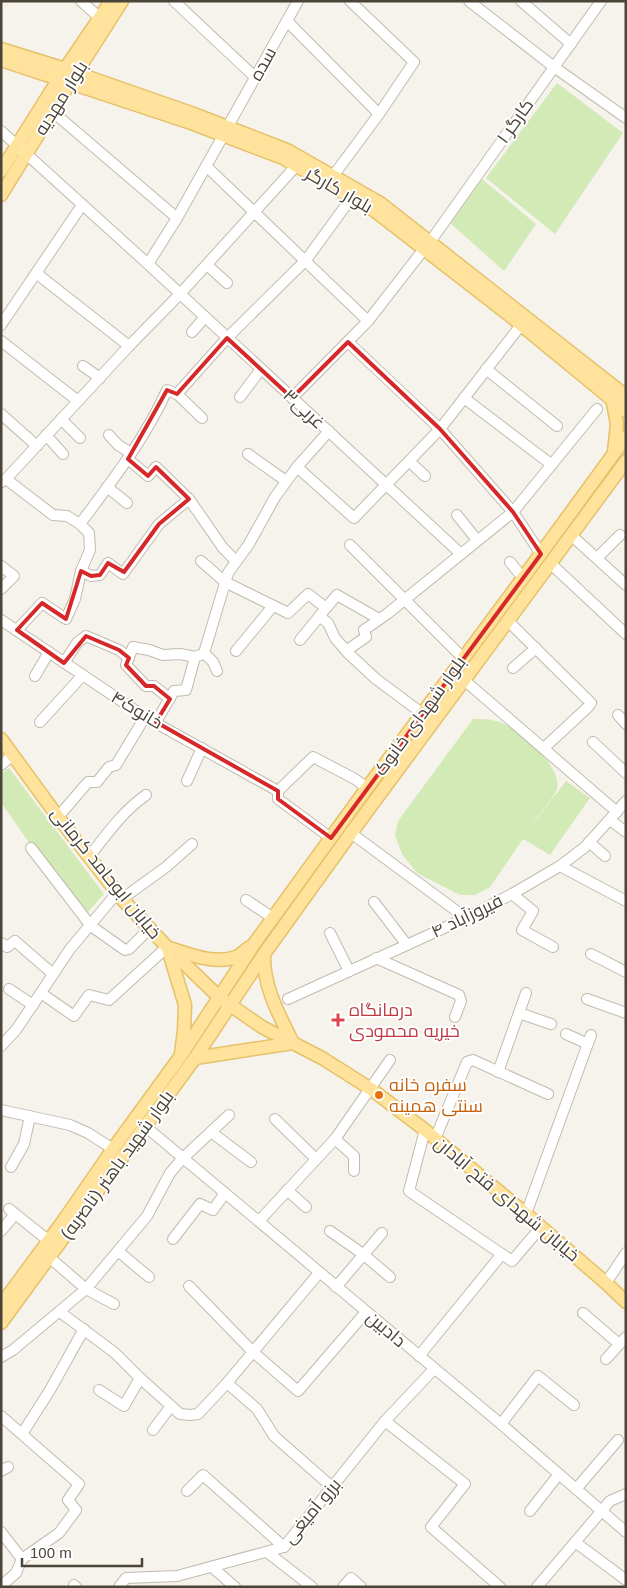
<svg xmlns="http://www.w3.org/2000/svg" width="627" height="1588" font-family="Arial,Cairo,sans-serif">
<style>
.green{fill:#d2eab5}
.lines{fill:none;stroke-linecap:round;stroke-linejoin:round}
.minor-casing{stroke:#c2bbae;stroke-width:12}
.major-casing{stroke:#e6c16a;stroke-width:15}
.minor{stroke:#fff;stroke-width:10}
.major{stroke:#ffe39c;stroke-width:12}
.marked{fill:none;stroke:#d62828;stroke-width:4;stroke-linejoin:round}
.health-dot{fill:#e0444e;stroke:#fff;stroke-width:2}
.food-dot{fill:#e8710a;stroke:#fff;stroke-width:2}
.labels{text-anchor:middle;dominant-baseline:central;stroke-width:4;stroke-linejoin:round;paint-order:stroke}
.street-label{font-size:18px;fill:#4b4439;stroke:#fff}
.health-label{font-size:18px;fill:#be3a42;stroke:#fff;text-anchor:start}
.food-label{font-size:18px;fill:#c56008;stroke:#fff;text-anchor:start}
</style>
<rect width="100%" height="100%" fill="#f6f3ec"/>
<g class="green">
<path d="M557 83 623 133 555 234 486 178Z"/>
<path d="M482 179 536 224 504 271 449 222Z"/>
<path d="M473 719C480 719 489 719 496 721 516 725 563 766 557 789 554 798 538 815 533 824L566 781 590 798 550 855 523 839 490 887 475 895H460L417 873 402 854 395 835 398 821Z"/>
<path d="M9 768 104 894 86 914 32 847 1 802V774Z"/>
</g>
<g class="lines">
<g class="minor-casing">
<g id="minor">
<path d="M81 1 100 18"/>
<path d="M174 1 256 78"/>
<path d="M469 1 554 67 626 118"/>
<path d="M521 1 571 44"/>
<path d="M287 21 379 114"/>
<path d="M53 112 177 218"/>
<path d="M228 126 298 1"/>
<path d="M1 131 148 264 461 554"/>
<path d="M206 166 368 321"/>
<path d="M333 176 379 114 414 62 350 1"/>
<path d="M430 242 601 1"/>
<path d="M148 264 177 218 223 136"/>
<path d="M207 265 227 283"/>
<path d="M36 273 129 346"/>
<path d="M1 325 82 205"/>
<path d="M192 332 205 317"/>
<path d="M1 341 78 401"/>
<path d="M348 342 440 429 513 512 541 554"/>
<path d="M83 366 100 378"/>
<path d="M486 369 557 426"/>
<path d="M177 394 202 418"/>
<path d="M240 397 261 369"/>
<path d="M292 398 368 321 424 249"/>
<path d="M464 398 552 465"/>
<path d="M1 414 37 446"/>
<path d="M61 419 80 438"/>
<path d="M46 435 63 454"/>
<path d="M109 435 118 445 131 453"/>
<path d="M248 454 286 481"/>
<path d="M128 459 148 476 156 467 189 499"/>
<path d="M410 462 425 476"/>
<path d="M297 467 354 518 440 429 521 325"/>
<path d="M6 479 53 515 67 516 80 524 89 533 90 550 81 571 75 599 66 619 42 603 17 630"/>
<path d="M1 482 6 479 129 346 180 294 296 166"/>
<path d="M107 487 127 503"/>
<path d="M457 515 477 540"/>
<path d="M80 524C112 481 145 439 167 390L177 394 227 338 306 260 352 197"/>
<path d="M571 535 626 585"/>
<path d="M350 545 463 658"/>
<path d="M597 558 620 535"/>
<path d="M201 561 225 582 288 613 308 594 326 608 337 595 379 619"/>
<path d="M510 562 523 578"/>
<path d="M550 563 626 634"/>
<path d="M1 566 14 576 1 589"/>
<path d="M81 571 91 576 100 575 108 563 123 574 159 524 189 499 223 548 236 561"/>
<path d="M319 616 328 623 335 638 348 653 376 679 423 714"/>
<path d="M1 620 145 717 278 791"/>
<path d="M508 621 591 703 588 707 544 748"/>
<path d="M300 640 323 612"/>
<path d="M236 651 273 606"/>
<path d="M346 651 366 637 364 630 387 614 513 512 597 409"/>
<path d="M64 663 77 643 86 636 119 650 129 658"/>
<path d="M513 668 536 648"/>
<path d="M217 671 213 662 204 653 228 573 249 544 275 497 297 467 329 431"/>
<path d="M35 676 49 652"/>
<path d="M464 680 617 812"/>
<path d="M170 699 154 686H146L126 665 133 647 149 650 163 655 180 654 195 657"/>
<path d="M618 715 626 724"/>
<path d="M40 722 83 675"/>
<path d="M156 722 174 691 186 690 195 657 200 655"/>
<path d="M593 742 626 773"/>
<path d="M1 765 13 755"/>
<path d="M187 781 202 748"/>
<path d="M278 791 313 757 355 779 367 788"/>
<path d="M278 791V799L331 838"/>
<path d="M58 817 88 782H97L109 767 116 765 145 717"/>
<path d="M610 820 626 832"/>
<path d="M351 833 466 918"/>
<path d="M589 842 605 856"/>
<path d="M31 848 91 926 125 950 129 949 150 928"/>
<path d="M89 857C106 835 123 811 146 795"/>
<path d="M560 866 626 901"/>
<path d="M512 894 533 911 522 930 553 947"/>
<path d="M122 899 166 867 192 844"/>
<path d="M246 900 273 918"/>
<path d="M374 902 407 945"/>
<path d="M330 933 349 971"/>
<path d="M1 943 7 947 15 941 53 974"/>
<path d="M591 954 626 972"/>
<path d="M376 958 459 995 461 1001 455 1017"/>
<path d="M9 989 33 1005"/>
<path d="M41 993 74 1016 89 995 109 1000 167 947"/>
<path d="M288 999 466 918 512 894 560 866 585 847 626 801"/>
<path d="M587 999 626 1013"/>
<path d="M519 1013 551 1024"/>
<path d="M566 1034 588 1044"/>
<path d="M1 1046 16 1030 70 949 117 893"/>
<path d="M498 1072 526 993"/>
<path d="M1 1110 70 1125 88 1133 113 1149"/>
<path d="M275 1119 316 1159"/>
<path d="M146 1127 501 1424 626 1532"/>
<path d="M425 1130 409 1191 512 1261 541 1227"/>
<path d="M211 1132 251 1162"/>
<path d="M335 1139 354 1156V1171"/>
<path d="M435 1139 467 1062 473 1060 548 1094"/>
<path d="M11 1167 24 1144 30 1116"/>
<path d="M287 1190 306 1207"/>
<path d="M9 1209 49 1241"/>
<path d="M526 1214 591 1035"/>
<path d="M259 1221 335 1139 390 1060"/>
<path d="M1 1231 15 1214"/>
<path d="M330 1231 363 1254 390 1277"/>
<path d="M173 1239 200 1204 213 1210 225 1193"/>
<path d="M118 1251 149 1277"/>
<path d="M49 1257 86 1289 114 1304"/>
<path d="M606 1283 626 1253"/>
<path d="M189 1286 253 1352 298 1391 366 1312"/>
<path d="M336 1287 382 1233"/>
<path d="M60 1312 115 1353 140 1378 180 1414 190 1415 198 1414 227 1383 319 1273"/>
<path d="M583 1313 619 1344"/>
<path d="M419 1356 502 1254"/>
<path d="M1 1357 13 1350 86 1289 147 1216 170 1173 183 1158 229 1115"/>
<path d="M606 1359 626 1337"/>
<path d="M227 1383 257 1409 274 1436 332 1487"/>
<path d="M99 1390 124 1406 140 1378"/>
<path d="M1 1416 79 1484 68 1500 76 1510 59 1533 22 1559"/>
<path d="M385 1421 465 1484 431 1527 500 1587"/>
<path d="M501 1424 538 1376 574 1405"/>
<path d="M153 1430 171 1406"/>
<path d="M22 1434 50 1390 84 1329"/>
<path d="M1 1471 8 1467"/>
<path d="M576 1489 618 1440"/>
<path d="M187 1491 203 1475 284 1547"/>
<path d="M530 1511 559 1474"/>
<path d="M1 1532 22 1559"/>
<path d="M575 1542 626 1580"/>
<path d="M267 1552 312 1587"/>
<path d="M212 1567 235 1587"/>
<path d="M74 1585 76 1587"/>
<path d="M1 1586 16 1573 22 1559"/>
<path d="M119 1587 126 1578 177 1576 284 1547 385 1421 434 1369"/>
<path d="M343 1587 351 1578 361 1587"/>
<path d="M537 1587 610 1501 626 1494"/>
</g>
</g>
<g class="major-casing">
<g id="major">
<path d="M1 49 65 69 194 114 287 150 380 203 626 396"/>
<path d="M1 60 191 123 283 158 375 211 508 314 626 411"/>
<path d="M1 171 65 69 111 1"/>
<path d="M1 195 76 73 122 1"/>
<path d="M612 398 617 424 614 452"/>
<path d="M1 739 58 817 122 899 167 947 220 998 262 1027 322 1058 371 1089 425 1130 526 1214 606 1283 626 1302"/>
<path d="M169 948C190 954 214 965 236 957 241 955 245 950 250 947"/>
<path d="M168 949 185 1005 184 1031 181 1054"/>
<path d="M195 1058 293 1043C279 1015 263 986 264 955"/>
<path d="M1 1305 64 1220 113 1149 180 1057 254 944 367 788 523 578 626 437"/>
<path d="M1 1323 195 1058 264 954 351 833 626 461"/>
</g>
</g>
<use href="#minor" class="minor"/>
<use href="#major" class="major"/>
</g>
<path class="marked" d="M227 338 292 398 348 342 440 429 513 512 541 554 331 838 278 799V791L156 722 170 699 154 686H146L126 665 129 658 119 650 86 636 64 663 17 630 42 603 66 619 81 571 91 576 100 575 108 563 124 572 159 524 189 499 156 467 148 476 128 459 167 390 177 394Z"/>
<path class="health-dot" d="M335.5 1012.5h5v5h5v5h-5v5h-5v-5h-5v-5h5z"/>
<circle class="food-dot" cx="379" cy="1095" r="5"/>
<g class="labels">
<g class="street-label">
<text transform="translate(263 64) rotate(-61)">سده</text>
<text transform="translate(61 98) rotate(-58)">بلوار مهدیه</text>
<text transform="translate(515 121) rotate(-55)">کارگر ۱</text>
<text transform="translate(339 190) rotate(30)">بلوار کارگر</text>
<text transform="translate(304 409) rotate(43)">غربی۳</text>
<text transform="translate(137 710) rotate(31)">خانوک۴</text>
<text transform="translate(420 716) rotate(-54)">بلوار شهدای خانوک</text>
<text transform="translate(106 873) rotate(51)">خیابان ابوحامد کرمانی</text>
<text transform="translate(467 916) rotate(-26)">فیروزآباد ۴</text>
<text transform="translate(117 1165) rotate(-54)">بلوار شهید باهنر (ناصریه)</text>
<text transform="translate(507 1199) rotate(40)">خیابان شهدای فتح آبادان</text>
<text transform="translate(386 1329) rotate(40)">دادبین</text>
<text transform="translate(312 1511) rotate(-50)">برزو آمیغی</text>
</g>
<g class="health-label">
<text x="349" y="1010">درمانگاه<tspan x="349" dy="21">خیریه محمودی</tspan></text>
</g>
<g class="food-label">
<text x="389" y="1085">سفره خانه<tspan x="389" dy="21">سنتی همینه</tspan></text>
</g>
</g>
<rect width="627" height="1588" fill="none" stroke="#4b4439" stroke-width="5"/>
<path d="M22 1558v8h120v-8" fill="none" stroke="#4b4439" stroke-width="2.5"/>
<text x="30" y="1558" font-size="15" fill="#4b4439" stroke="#ffffff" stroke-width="4" paint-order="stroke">100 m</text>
</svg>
